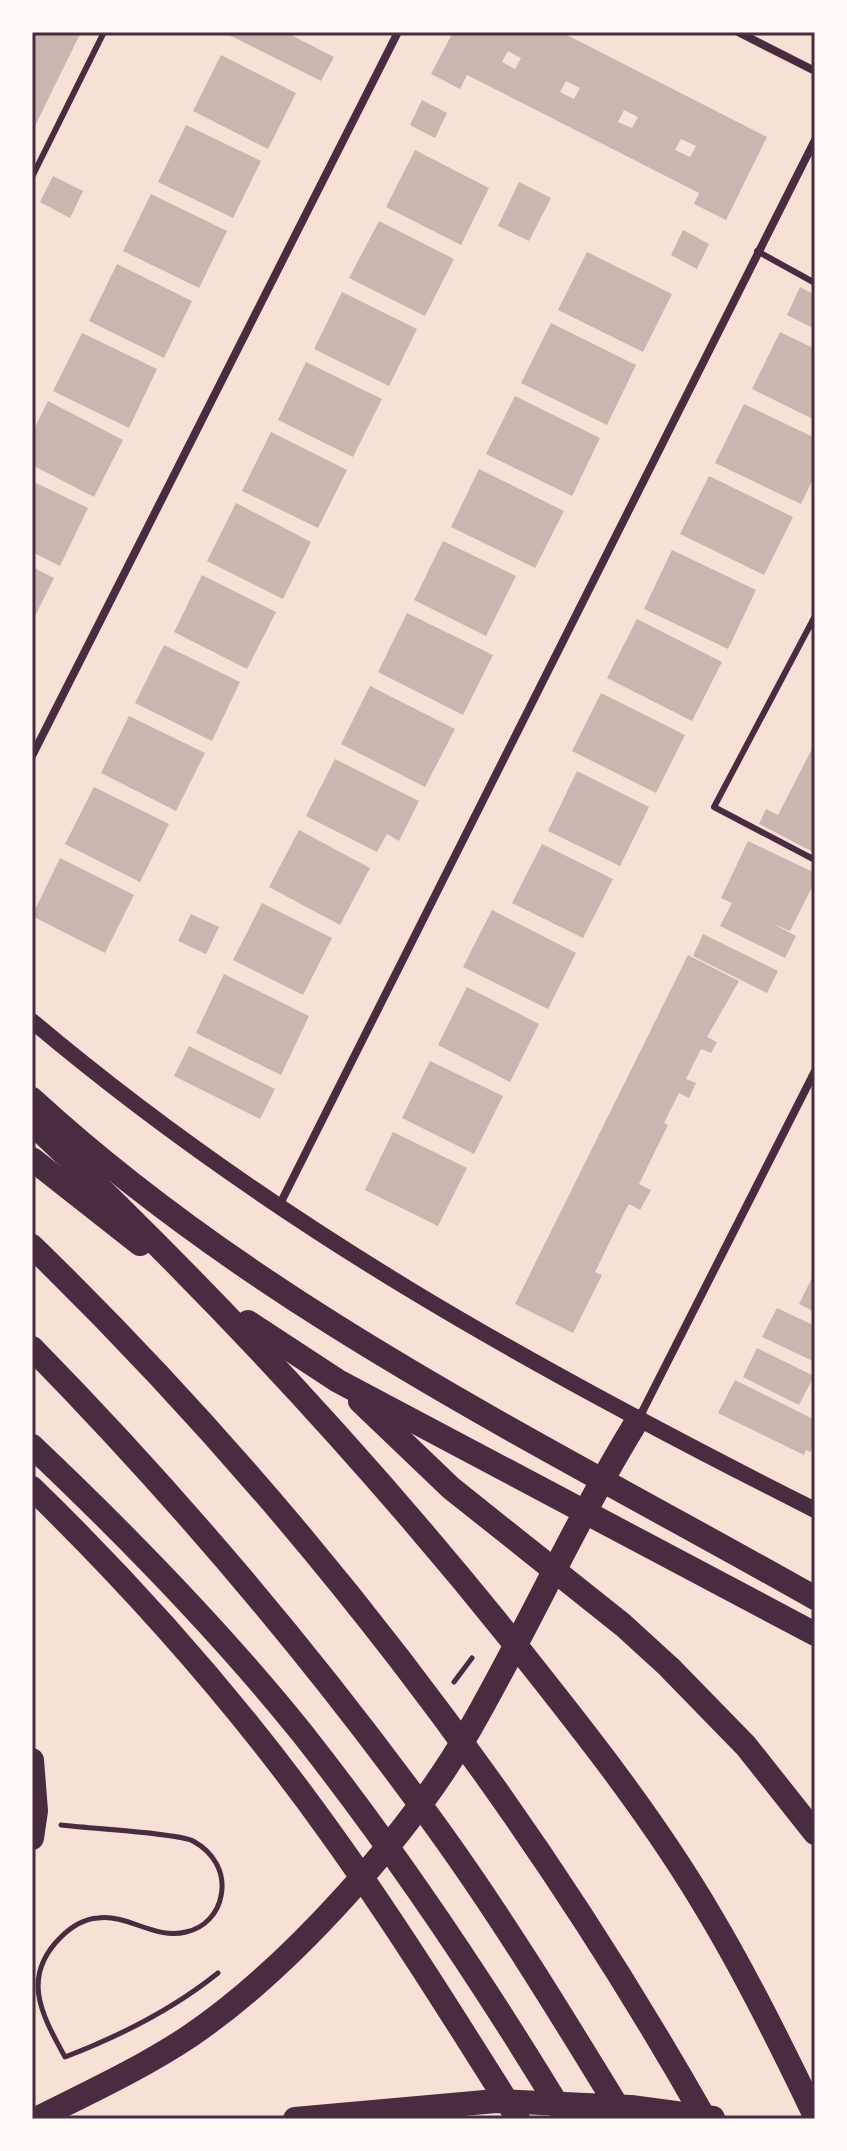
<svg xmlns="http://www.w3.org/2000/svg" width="847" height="2151" font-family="Inter,sans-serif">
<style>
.building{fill:#ccb4b1;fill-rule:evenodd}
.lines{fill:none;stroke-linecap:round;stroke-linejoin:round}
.path{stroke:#4a2c40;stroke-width:5}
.service{stroke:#4a2c40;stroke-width:6}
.minor{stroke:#4a2c40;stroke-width:8}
.secondary{stroke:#4a2c40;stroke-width:16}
.motorway{stroke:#4a2c40;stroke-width:24}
.neatline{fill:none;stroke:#4a2c40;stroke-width:3}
</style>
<rect width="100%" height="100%" fill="#f7e1d7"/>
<g class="building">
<path d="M32 32H81L32 132Z"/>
<path d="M223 32H285L334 57 321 81Z"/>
<path d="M453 32H561L767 137 726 220 694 204 699 193 467 75 460 89 431 74ZM508 51 521 58 515 69 502 62ZM566 81 580 88 574 99 560 92ZM624 110 638 117 632 128 618 122ZM681 139 696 146 690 157 675 150Z"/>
<path d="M221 55 296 93 268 149 193 111Z"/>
<path d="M422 100 447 113 435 138 410 125Z"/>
<path d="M186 125 261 161 233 218 158 182Z"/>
<path d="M415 150 489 188 461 245 386 207Z"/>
<path d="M53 176 83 191 70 218 40 202Z"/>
<path d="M519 182 551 198 529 241 498 226Z"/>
<path d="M151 194 227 231 199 288 123 251Z"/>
<path d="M379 221 454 259 425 316 349 278Z"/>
<path d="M683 230 709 244 697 269 671 255Z"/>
<path d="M587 252 672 294 643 352 558 310Z"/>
<path d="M117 264 192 301 164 358 89 321Z"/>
<path d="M800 287 815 295V320L811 327 787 315Z"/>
<path d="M342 292 417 329 389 386 314 349Z"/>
<path d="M551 323 636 365 607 425 521 383Z"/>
<path d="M780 332 815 349V420L752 389Z"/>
<path d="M82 333 157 369 129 428 53 391Z"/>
<path d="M306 362 382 399 353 457 278 420Z"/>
<path d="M515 396 600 438 572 496 486 454Z"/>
<path d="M48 401 123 440 94 497 32 465V433Z"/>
<path d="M744 404 815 438V475L801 504 715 463Z"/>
<path d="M271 432 347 470 318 528 242 491Z"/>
<path d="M479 469 564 511 535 568 451 527Z"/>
<path d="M709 476 793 517 764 575 680 534Z"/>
<path d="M32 481 88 508 60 566 32 552Z"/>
<path d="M236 503 311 542 283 599 207 561Z"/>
<path d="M443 541 516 576 486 636 414 600Z"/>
<path d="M672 550 756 590 728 649 644 609Z"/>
<path d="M32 567 54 578 32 622Z"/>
<path d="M202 575 276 612 247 669 174 632Z"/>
<path d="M407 613 493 655 463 715 378 672Z"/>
<path d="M637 619 722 662 692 721 607 678Z"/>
<path d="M164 645 240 682 212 741 135 703Z"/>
<path d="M370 686 455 729 425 787 341 744Z"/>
<path d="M601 693 685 735 656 793 572 751Z"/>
<path d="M129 716 205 753 176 811 101 773Z"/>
<path d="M815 743V853L759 824 766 809 778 815Z"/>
<path d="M335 759 419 801 399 841 387 834 377 852 306 816Z"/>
<path d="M577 771 649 807 620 866 548 831Z"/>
<path d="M94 787 169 824 140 882 65 844Z"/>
<path d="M299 830 370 868 340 925 269 887Z"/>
<path d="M748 841 815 873V881L790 931 773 924 796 936 785 958 720 926 732 903 721 898Z"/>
<path d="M542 844 613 879 583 938 512 903Z"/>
<path d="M60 858 134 895 105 953 32 916Z"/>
<path d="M262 903 332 938 303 995 233 960Z"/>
<path d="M492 910 576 953 548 1009 463 967Z"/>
<path d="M191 914 219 927 206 954 178 941Z"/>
<path d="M703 934 778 971 767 993 693 956Z"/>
<path d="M688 955 739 981 707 1037 717 1042 711 1053 701 1049 686 1079 696 1083 689 1098 679 1093 664 1123 668 1125 639 1184 651 1190 640 1210 629 1204 625 1211 595 1272 602 1275 573 1333 515 1304Z"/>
<path d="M224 974 309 1016 281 1075 196 1033Z"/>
<path d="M467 987 539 1024 510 1082 438 1045Z"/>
<path d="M189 1046 275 1089 260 1119 174 1076Z"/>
<path d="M430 1061 503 1096 474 1154 402 1118Z"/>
<path d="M393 1132 467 1168 438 1226 365 1190Z"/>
<path d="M815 1272V1312L799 1304Z"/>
<path d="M777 1308 815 1326V1362L762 1337Z"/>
<path d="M757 1348 814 1376 799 1405 743 1377Z"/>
<path d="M735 1380 815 1420V1442L810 1452 806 1450 804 1455 718 1413Z"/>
</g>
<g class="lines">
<g class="path">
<path d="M454 1682 472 1658"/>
<path d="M61 1825C83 1828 180 1833 193 1841 213 1852 226 1872 221 1896 218 1913 205 1928 186 1932 155 1940 128 1914 98 1918 83 1919 71 1927 61 1937 20 1977 42 2015 65 2057 120 2036 172 2010 218 1973"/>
</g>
<g class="service">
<path d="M32 177 104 32"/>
<path d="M757 251 815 283"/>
<path d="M815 616 714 807 815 860"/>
</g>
<g class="minor">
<path d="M738 32 815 71"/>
<path d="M32 756 398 32"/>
<path d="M278 1208 815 140"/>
<path d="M638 1420 815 1071"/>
</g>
<path class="secondary" d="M32 1021C274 1225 533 1368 815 1510"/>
<g class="motorway">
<path d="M32 1099C262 1310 545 1445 815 1598"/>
<path d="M32 1123C204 1285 366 1458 514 1643 584 1731 655 1820 712 1918 750 1982 783 2049 815 2116"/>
<path d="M32 1159 140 1244"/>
<path d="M32 1246C296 1503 523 1798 705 2119"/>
<path d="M248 1322 338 1381 815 1634"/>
<path d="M32 1348C179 1498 315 1659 438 1829 505 1922 565 2021 625 2119"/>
<path d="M360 1401 451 1488 623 1625 669 1667 746 1746 815 1833"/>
<path d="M32 1446C127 1536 220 1631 302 1733 399 1856 485 1985 566 2119"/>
<path d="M32 1488C142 1595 243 1710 332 1835 398 1927 458 2024 518 2119"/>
<path d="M32 1760 36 1811 32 1838"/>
<path d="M36 2119C88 2093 142 2068 190 2036 290 1968 410 1834 470 1729 528 1628 576 1520 637 1421"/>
<path d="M295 2119 496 2101 631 2107 713 2118"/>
</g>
</g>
<rect width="847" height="2151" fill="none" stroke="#fffaf5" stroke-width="68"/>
<rect x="34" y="34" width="779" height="2083" class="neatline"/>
</svg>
